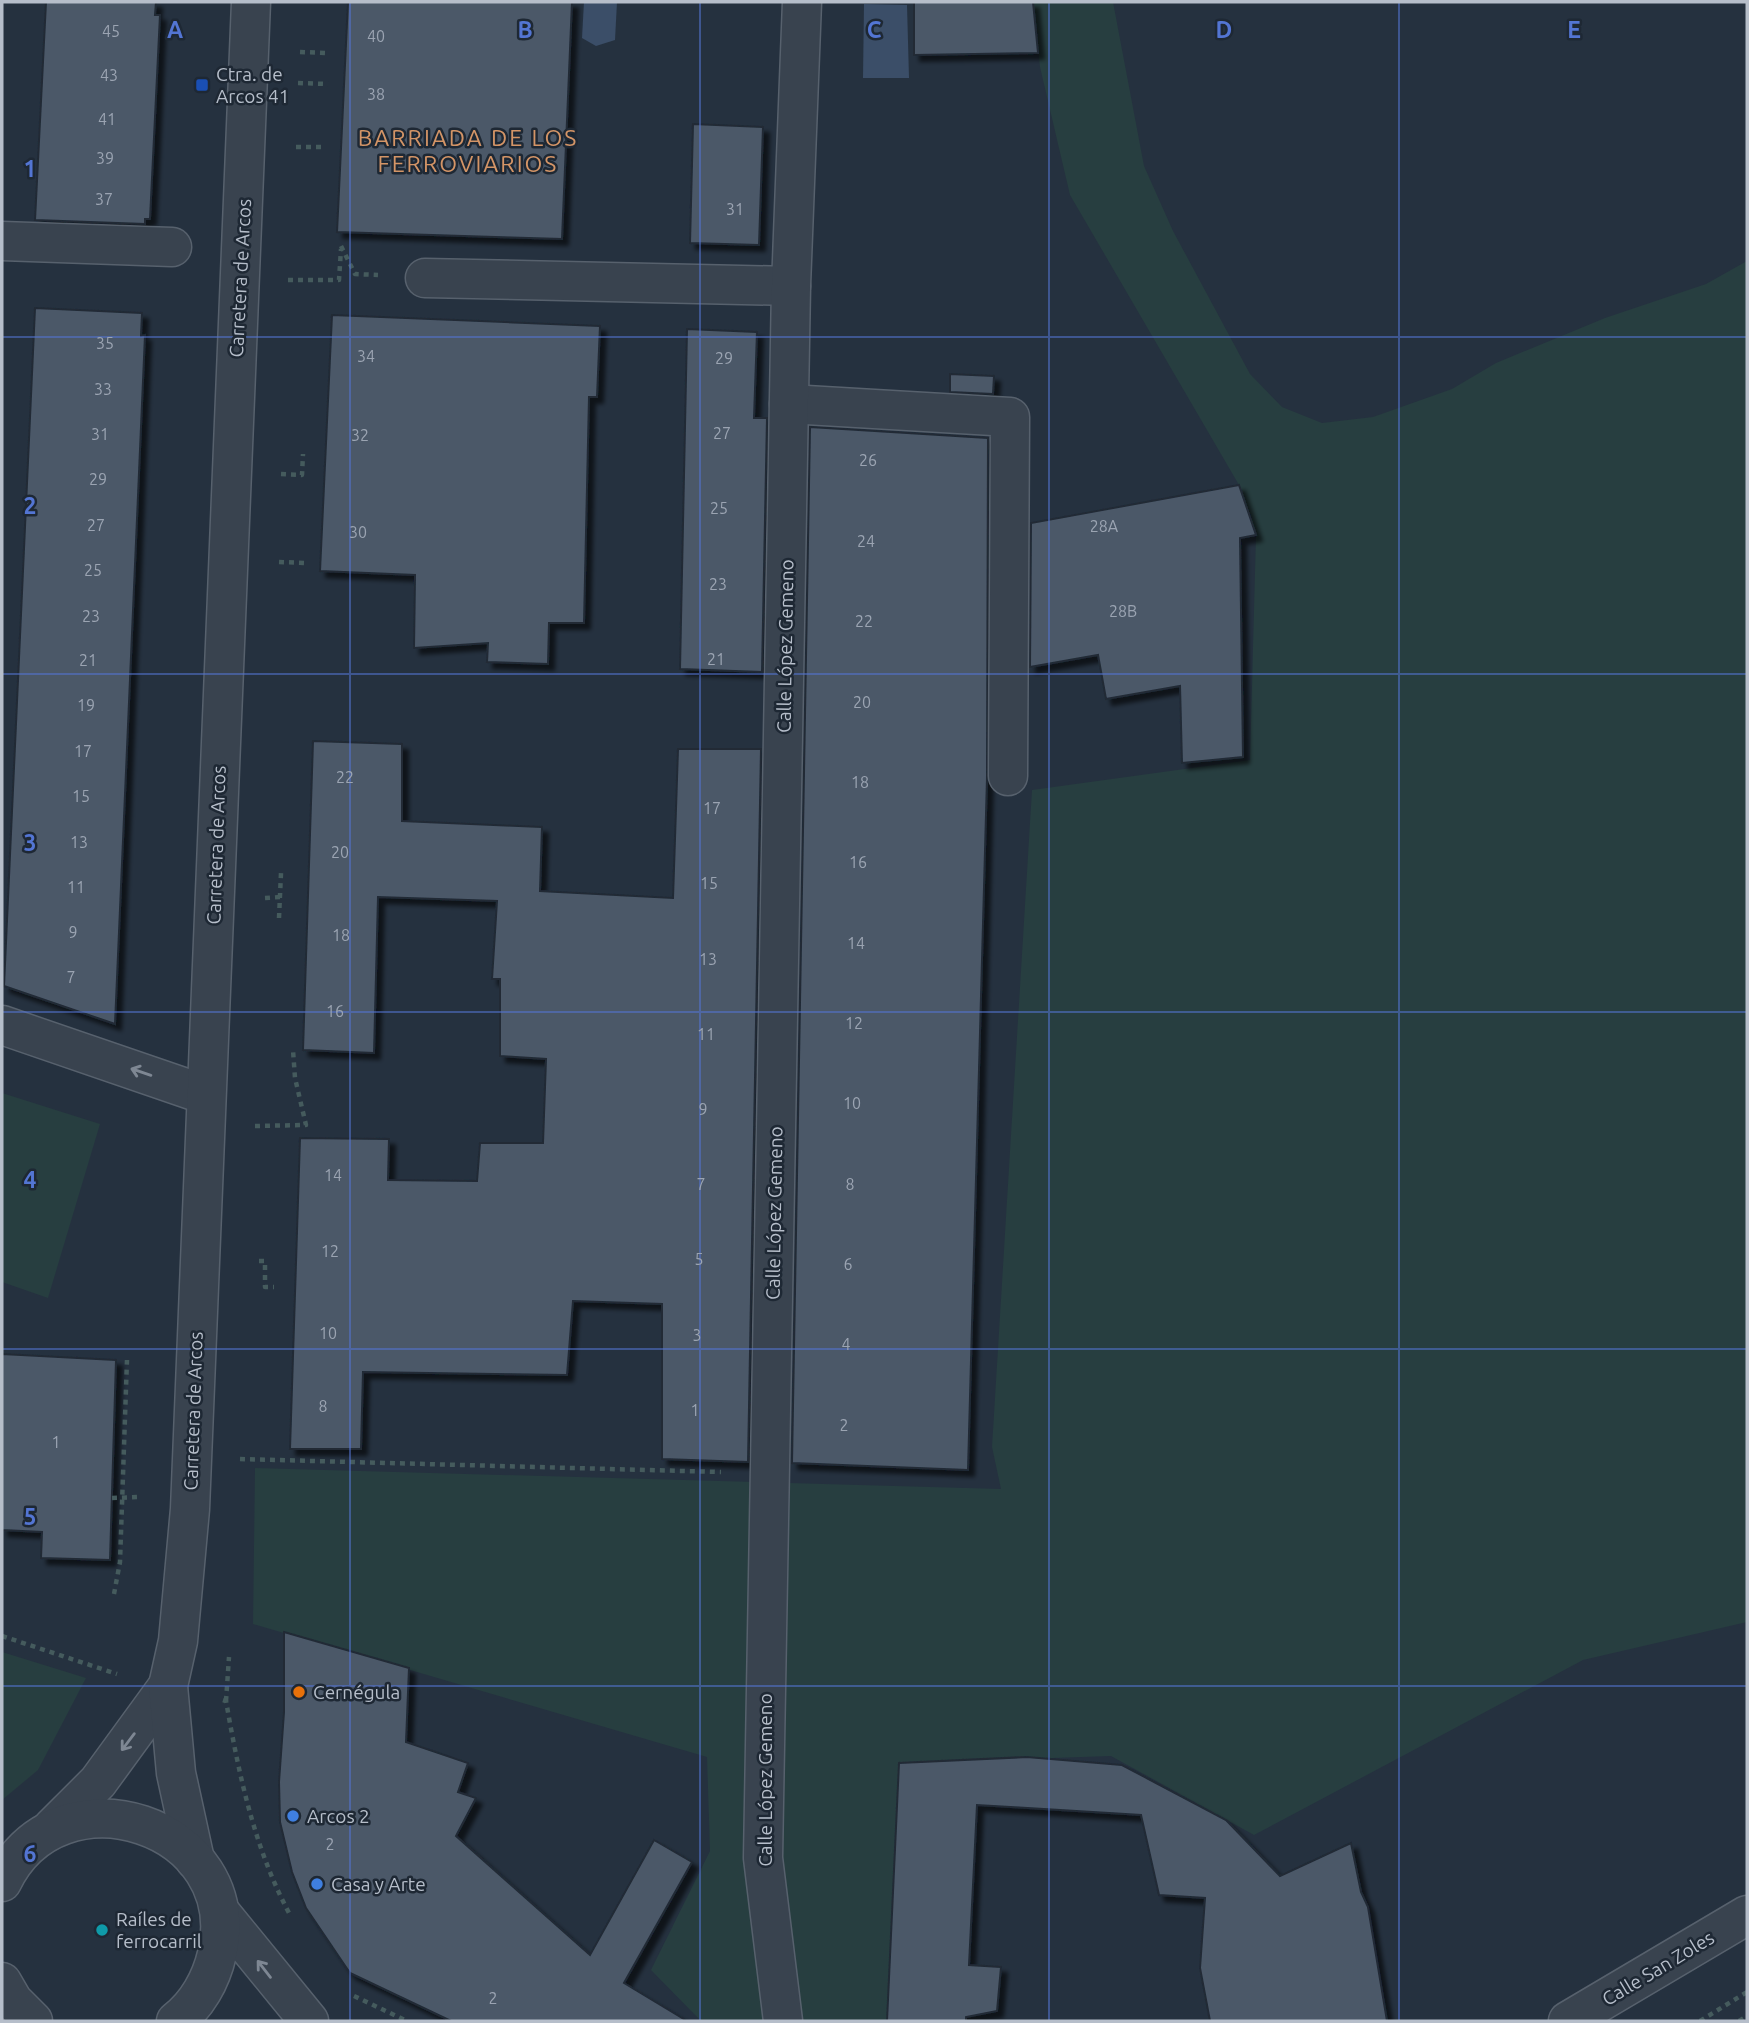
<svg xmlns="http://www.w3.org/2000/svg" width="1749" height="2023" font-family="Ubuntu,sans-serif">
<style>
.green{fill:#273e40}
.water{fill:#3b4e68}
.building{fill:#4b5868;stroke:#202a36;stroke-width:2;filter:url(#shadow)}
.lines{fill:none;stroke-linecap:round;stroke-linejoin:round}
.minor-casing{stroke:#57616d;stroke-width:41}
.tertiary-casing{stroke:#57616d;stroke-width:41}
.path{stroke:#455b5d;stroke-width:4.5;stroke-dasharray:5 5;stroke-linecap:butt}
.minor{stroke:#39434f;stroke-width:38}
.tertiary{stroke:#39434f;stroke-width:38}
.oneway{stroke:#7e8793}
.grid{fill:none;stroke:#5375d3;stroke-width:2;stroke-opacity:0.55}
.transit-dot{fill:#1a4fb4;stroke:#1e2834;stroke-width:2.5}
.food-dot{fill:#e8710a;stroke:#1e2834;stroke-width:2.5}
.shop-dot{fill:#3f7fe0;stroke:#1e2834;stroke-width:2.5}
.culture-dot{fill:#0f9aa8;stroke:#1e2834;stroke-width:2.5}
.labels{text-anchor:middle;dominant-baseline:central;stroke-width:5;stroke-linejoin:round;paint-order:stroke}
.number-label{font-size:16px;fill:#9ba4b2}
.poi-label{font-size:19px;fill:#b6beca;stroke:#1e2834;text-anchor:start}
.street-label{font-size:19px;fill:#b6beca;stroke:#1e2834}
.quarter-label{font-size:23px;letter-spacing:2px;fill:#d49567;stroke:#1e2834}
.grid-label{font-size:23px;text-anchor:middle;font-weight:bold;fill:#5375d3;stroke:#1e2834;stroke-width:5;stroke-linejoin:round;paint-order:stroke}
</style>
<defs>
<filter id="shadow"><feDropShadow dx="6" dy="6" stdDeviation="2" flood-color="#0009"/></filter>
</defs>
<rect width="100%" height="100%" fill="#25313f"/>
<g class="green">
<path d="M1033 2H1113L1144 166 1173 231 1250 374 1282 407 1322 423 1373 417 1452 389 1496 363 1605 318 1706 284 1747 261V1622L1583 1660 1254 1835 1111 1756 899 1763 887 2021H701L651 1970 710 1851 707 1757 253 1624 255 1468 1001 1489 992 1447 1032 790 1250 760 1256 535 1239 485 1070 195 1040 67Z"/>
<path d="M2 1093 100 1124 48 1298 2 1282Z"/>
<path d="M2 1652 86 1678 38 1770 2 1800Z"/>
</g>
<g class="water">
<path d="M584 2H617L615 40 596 46 582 38Z"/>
<path d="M864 4 907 5 909 78H863Z"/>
</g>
<g class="building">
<path d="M46 2H156L155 15H160L150 219H145V224L35 220Z"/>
<path d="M348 2H572L562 239 337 232Z"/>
<path d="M914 2H1033L1038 53 914 55Z"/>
<path d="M693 124 763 127 759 245 690 243Z"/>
<path d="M35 308 142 313 141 336 145 335 115 1024 4 986Z"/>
<path d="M332 315 600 326 597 397H589L584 623H549L548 664 487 662 488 643 414 648 415 575 320 571Z"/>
<path d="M687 329 757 332 754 418H767L762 672 680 669Z"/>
<path d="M950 374 994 376 993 394 950 392Z"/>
<path d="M810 427 988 438 987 778 968 1470 792 1463Z"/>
<path d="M1239 485 1256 535 1240 538 1243 757 1182 763 1180 686 1106 699 1098 655 1030 667 1031 523Z"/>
<path d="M313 741 402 744V821L542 827 540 891 673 898 678 749H761L748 1462 662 1459V1304L573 1301 567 1375 363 1372 361 1449H290L300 1138 389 1139 388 1180 477 1181 480 1143H543L546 1059 500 1056V979H492L497 901 378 897 374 1053 303 1050Z"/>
<path d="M2 1354 116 1360 110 1560 41 1558 42 1532 2 1530Z"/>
<path d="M284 1632 409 1668 406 1742 468 1763 458 1792 476 1798 456 1836 590 1955 654 1840 692 1862 624 1983 687 2021H451L350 1973 306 1908 292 1872 280 1822 279 1782 284 1712Z"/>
<path d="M1027 1757 1122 1765 1226 1820 1280 1876 1351 1843 1361 1892 1368 1907 1387 2021H1210L1200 1968 1205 1898 1159 1895 1141 1815 977 1805 969 1965 1001 1967 997 2011 966 2017V2021H887L899 1763Z"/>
</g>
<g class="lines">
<g class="minor-casing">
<g id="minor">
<path d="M2 241 172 247"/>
<path d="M425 278 791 286"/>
<path d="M789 404 1010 417 1008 776"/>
<path d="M2 1025 206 1095"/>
<path d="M220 1912 309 2021"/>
<path d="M783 2021 763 1858 791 286 802 2"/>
<path d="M1568 2021 1747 1915"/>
</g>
</g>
<g class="tertiary-casing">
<g id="tertiary">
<path d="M52 1828 98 1782 168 1686"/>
<path d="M195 1860 176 1773 168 1686 178 1641 190 1509 251 2"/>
<path d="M2 1882C59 1763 247 1825 217 1954 211 1980 197 2005 176 2021"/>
<path d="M2 1982 13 2001 33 2021"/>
</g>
</g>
<g class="path">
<path d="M300 52 327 53"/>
<path d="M298 83 328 84"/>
<path d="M296 147H323"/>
<path d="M341 246 355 274 378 275"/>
<path d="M288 280H339L341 249"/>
<path d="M281 474 302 475 303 454"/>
<path d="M279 562 306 563"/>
<path d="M265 898 281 897"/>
<path d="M279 918 281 873"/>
<path d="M255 1126 306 1125 295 1078 293 1050"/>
<path d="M259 1261H265V1287H274"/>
<path d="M240 1459 721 1472"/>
<path d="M112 1498 140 1497"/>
<path d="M114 1594 120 1562 127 1360"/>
<path d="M2 1636 117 1674"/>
<path d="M223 1700 226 1701C239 1775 254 1847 289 1913"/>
<path d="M226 1701 229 1657"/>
<path d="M354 1996 407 2021"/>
<path d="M1700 2021 1747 1992"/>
<path d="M1739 2021 1747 2016"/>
</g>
<use href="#minor" class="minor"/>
<use href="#tertiary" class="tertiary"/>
</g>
<defs><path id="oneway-shaft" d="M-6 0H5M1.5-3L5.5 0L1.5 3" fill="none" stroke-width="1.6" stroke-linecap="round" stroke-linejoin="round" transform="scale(1.75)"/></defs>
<g class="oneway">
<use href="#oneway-shaft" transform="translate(141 1072) rotate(-161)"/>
<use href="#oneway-shaft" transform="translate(128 1742) rotate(127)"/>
<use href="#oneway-shaft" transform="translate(264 1969) rotate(-128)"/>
</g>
<path class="grid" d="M350 2V2021M700 2V2021M1049 2V2021M1399 2V2021M2 337H1747M2 674H1747M2 1012H1747M2 1349H1747M2 1686H1747"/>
<rect class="transit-dot" x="195" y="78" width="14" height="14" rx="3.5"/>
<circle class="food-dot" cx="299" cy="1692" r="7"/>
<g class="shop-dot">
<circle cx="293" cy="1816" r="7"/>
<circle cx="317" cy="1884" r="7"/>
</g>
<circle class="culture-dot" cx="102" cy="1930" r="7"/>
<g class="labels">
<g class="number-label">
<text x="111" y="31">45</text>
<text x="376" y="36">40</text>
<text x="109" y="75">43</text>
<text x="376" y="94">38</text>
<text x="107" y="119">41</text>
<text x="105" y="158">39</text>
<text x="104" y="199">37</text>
<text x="735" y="209">31</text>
<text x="105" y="343">35</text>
<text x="366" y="356">34</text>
<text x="724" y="358">29</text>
<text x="103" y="389">33</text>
<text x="722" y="433">27</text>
<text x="100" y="434">31</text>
<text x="360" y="435">32</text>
<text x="868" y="460">26</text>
<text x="98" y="479">29</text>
<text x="719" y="508">25</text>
<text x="96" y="525">27</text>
<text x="1104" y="526">28A</text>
<text x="358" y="532">30</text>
<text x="866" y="541">24</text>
<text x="93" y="570">25</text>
<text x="718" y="584">23</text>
<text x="1123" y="611">28B</text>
<text x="91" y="616">23</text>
<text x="864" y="621">22</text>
<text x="716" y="659">21</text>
<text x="88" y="660">21</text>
<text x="862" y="702">20</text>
<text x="86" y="705">19</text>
<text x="83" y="751">17</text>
<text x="345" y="777">22</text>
<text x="860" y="782">18</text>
<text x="81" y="796">15</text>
<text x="712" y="808">17</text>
<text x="79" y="842">13</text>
<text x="340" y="852">20</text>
<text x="858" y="862">16</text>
<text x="709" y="883">15</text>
<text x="76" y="887">11</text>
<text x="73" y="932">9</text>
<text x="341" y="935">18</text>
<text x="856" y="943">14</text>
<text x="708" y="959">13</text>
<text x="71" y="977">7</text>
<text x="335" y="1011">16</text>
<text x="854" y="1023">12</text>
<text x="706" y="1034">11</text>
<text x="852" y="1103">10</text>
<text x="703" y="1109">9</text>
<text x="333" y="1175">14</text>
<text x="701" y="1184">7</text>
<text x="850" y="1184">8</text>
<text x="330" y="1251">12</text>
<text x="699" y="1259">5</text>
<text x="848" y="1264">6</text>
<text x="328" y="1333">10</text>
<text x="697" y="1335">3</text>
<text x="846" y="1344">4</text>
<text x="323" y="1406">8</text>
<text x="695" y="1410">1</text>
<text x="844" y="1425">2</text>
<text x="56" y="1442">1</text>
<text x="330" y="1844">2</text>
<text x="493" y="1998">2</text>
</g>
<g class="poi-label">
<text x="216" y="74">Ctra. de<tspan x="216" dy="22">Arcos 41</tspan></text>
<text x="313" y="1692">Cernégula</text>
<text x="307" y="1816">Arcos 2</text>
<text x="331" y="1884">Casa y Arte</text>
<text x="116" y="1919">Raíles de<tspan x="116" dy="22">ferrocarril</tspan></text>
</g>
<g class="street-label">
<text transform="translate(240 278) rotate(-87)">Carretera de Arcos</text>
<text transform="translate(785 646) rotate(-89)">Calle López Gemeno</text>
<text transform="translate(216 845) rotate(-88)">Carretera de Arcos</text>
<text transform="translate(774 1213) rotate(-89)">Calle López Gemeno</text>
<text transform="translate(193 1411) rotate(-88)">Carretera de Arcos</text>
<text transform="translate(765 1780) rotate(-90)">Calle López Gemeno</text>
<text transform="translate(1658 1968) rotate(-31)">Calle San Zoles</text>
</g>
<g class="quarter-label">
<text x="468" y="137">BARRIADA DE LOS<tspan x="468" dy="26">FERROVIARIOS</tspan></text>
</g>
</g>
<g class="grid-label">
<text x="175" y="38">A</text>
<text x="525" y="38">B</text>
<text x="874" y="38">C</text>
<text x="1224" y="38">D</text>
<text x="1574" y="38">E</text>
<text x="30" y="177">1</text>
<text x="30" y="514">2</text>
<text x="30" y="851">3</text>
<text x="30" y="1188">4</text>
<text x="30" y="1525">5</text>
<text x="30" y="1862">6</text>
</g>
<rect width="1749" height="2023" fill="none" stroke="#b6beca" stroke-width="7"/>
</svg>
